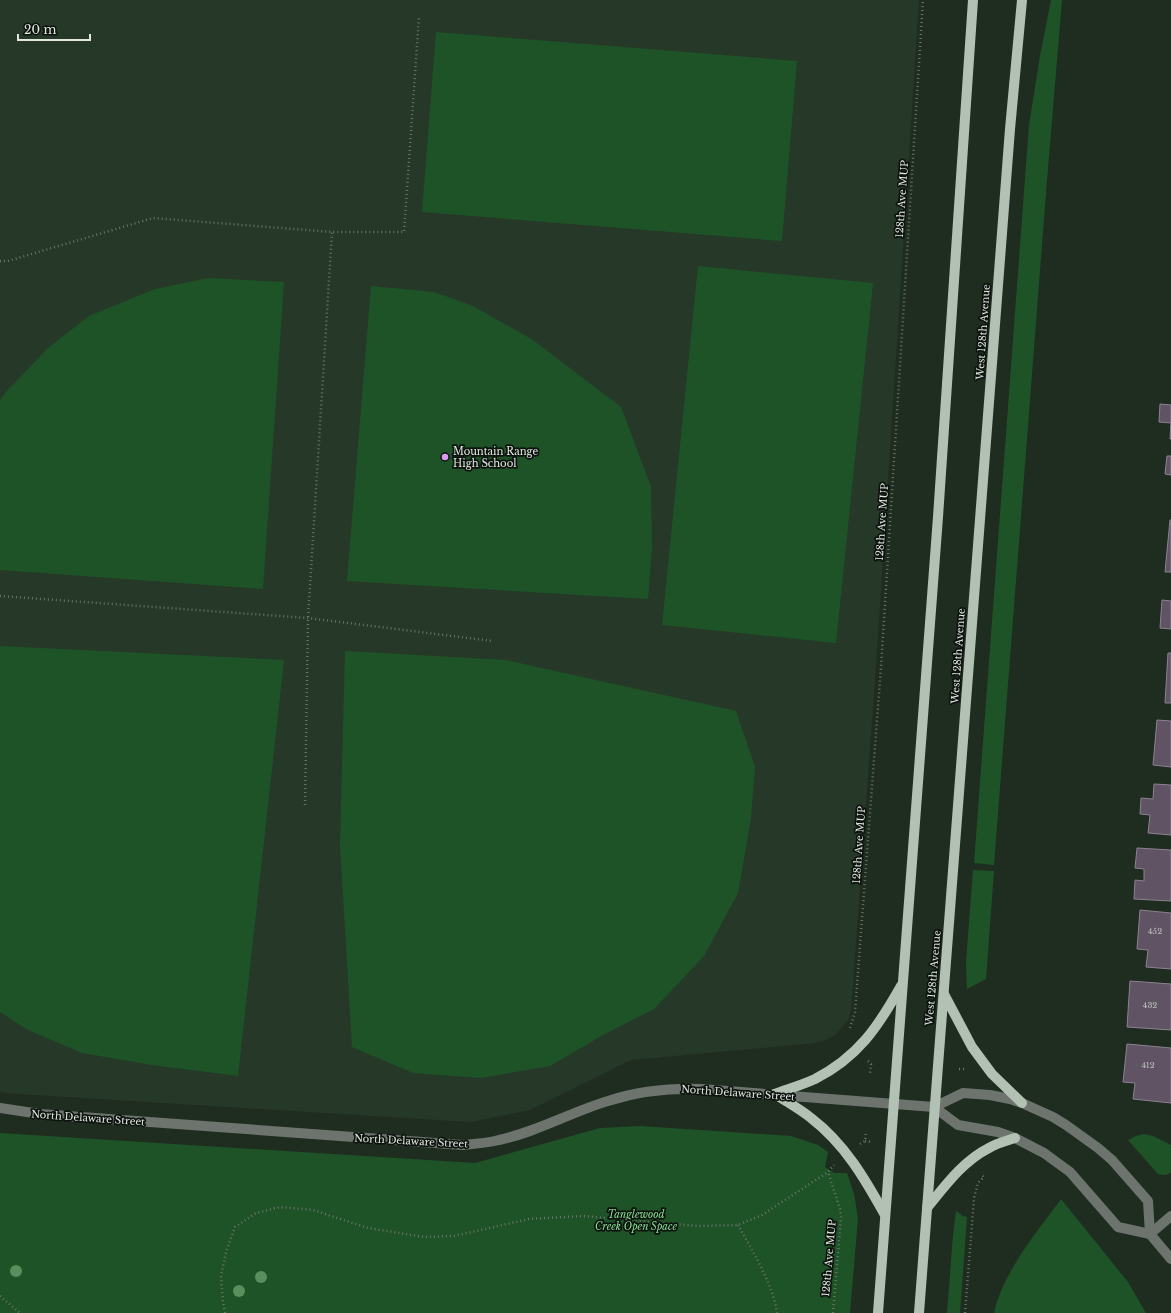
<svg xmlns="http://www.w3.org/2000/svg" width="1171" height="1313" font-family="'Libre Baskerville',serif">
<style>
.built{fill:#263928}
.green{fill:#1e5327}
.building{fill:#605464;stroke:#8d8191}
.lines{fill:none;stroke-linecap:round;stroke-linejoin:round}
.path{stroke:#687469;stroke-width:2.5;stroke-dasharray:1 3;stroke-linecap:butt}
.minor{stroke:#6d746e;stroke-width:10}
.major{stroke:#b2c1b3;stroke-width:10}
.tree{fill:#598f5f}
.poi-dot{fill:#dc99f4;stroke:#0d130e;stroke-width:1.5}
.labels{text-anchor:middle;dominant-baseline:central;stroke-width:3.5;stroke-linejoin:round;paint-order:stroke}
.number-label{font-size:8px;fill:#c0c3c1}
.street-label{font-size:10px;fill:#e0e8e0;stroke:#0d130e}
.poi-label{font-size:10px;fill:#e0e8e0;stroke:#0d130e;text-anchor:start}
.park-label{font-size:10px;font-style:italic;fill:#88df93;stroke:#0d130e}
</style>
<rect width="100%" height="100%" fill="#1f2d20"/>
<path class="built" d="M0 0H919L876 666 851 1011 848 1020 835 1035 826 1040 815 1043 631 1060 530 1110 471 1122 4 1093 0 1091Z"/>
<g class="green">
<path d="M1051 0H1062L1046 193 994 865 974 863 1029 125 1040 56Z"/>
<path d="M436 32 797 61 782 241 422 212Z"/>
<path d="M698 266 873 283 836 643 662 625Z"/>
<path d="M209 278 284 282 263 589 0 570V400L5 393 48 348 89 316 155 289Z"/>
<path d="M371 286 434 292 473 306 533 340 621 407 651 487 652 548 648 599 347 581Z"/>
<path d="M0 646 284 660 238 1076 152 1065 82 1053 28 1030 0 1012Z"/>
<path d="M345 651 506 660 736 711 755 767 751 818 738 893 704 956 654 1009 603 1035 550 1066 481 1078 413 1073 352 1047 340 845Z"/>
<path d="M973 870 994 871 986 979 967 989 966 962Z"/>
<path d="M640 1126 791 1136 818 1145 828 1152 825 1167 834 1173H847L854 1194 858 1218 850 1313H0V1133L475 1163 600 1128Z"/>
<path d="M1144 1134 1153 1136 1171 1145V1172C1167 1176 1163 1175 1158 1174L1128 1140 1136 1136Z"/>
<path d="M1061 1199 1128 1282 1146 1313H994C1003 1272 1037 1232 1061 1199Z"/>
<path d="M956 1211 963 1216 967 1217 960 1313H947L953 1235Z"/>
</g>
<g class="building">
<path d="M1160 404 1171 405V439H1170L1171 423 1159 422Z"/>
<path d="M1167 456H1171V475L1165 474Z"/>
<path d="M1170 520H1171V572H1165Z"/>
<path d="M1162 600 1171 601V629L1160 628Z"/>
<path d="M1168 653H1171V703H1165Z"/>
<path d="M1157 720 1171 721V767L1153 765Z"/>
<path d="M1154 784 1171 785V835L1148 833 1150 815 1140 814 1141 798 1153 799Z"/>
<path d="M1137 848 1171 850V901L1134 899 1135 880 1144 881V869L1135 868Z"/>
<path d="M1140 910 1171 913V969L1146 967 1148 950 1137 949Z"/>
<path d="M1130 981 1171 984V1030L1127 1027Z"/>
<path d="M1127 1044 1171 1048V1103L1133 1099 1135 1083 1123 1082Z"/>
</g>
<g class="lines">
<g class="path">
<path d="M0 261H8L153 218 332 232H404L419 17"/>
<path d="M0 596 308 618 492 641"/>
<path d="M305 805 308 618 332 232"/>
<path d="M850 1028 855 1012 881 667 923 0"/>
<path d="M868 1061 871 1064 870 1074"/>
<path d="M959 1069H966"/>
<path d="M865 1141 872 1142"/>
<path d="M860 1144 865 1141 866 1132"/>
<path d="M738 1225C752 1250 773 1284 777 1313"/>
<path d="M0 1296 20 1313"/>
<path d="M225 1313 223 1302 221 1276 226 1252 235 1227 256 1213 280 1207 313 1210 368 1228 424 1237 454 1236 529 1219 583 1216 697 1226 738 1225 762 1215 828 1172"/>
<path d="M833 1313 841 1217 840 1209 828 1172 834 1165"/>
<path d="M965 1313 974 1198 978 1183 984 1177 981 1174"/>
</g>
<g class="minor">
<path d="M934 1107 958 1125 998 1132 1015 1138 1044 1153 1070 1172 1118 1227 1150 1234"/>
<path d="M0 1108 40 1114 463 1145C475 1144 487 1143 499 1140 537 1132 571 1112 608 1101 639 1091 669 1088 701 1089L934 1107 963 1093 990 1095 1010 1099 1022 1103 1053 1117 1066 1125 1098 1148 1112 1160 1148 1201 1150 1234 1171 1259"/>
<path d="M1150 1234 1171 1216"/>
</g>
<g class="major">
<path d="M944 994 972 1047 992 1074 1022 1103"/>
<path d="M775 1094C788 1089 802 1085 815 1079 858 1057 878 1027 901 986"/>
<path d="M775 1094C787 1102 800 1109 811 1118 845 1144 865 1179 885 1215"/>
<path d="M927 1208C945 1186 963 1161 989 1148 997 1143 1006 1141 1015 1138"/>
<path d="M878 1313 938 517 973 0"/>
<path d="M919 1313 1010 129 1022 0"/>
</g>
</g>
<g class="tree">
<circle cx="16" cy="1271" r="6"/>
<circle cx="261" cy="1277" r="6"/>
<circle cx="239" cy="1291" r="6"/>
</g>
<circle class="poi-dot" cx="445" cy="457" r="4"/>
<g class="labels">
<g class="number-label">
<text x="1155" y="931">452</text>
<text x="1150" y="1005">432</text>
<text x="1148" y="1065">412</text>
</g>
<g class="street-label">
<text transform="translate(902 199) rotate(-86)">128th Ave MUP</text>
<text transform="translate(983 332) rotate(-86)">West 128th Avenue</text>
<text transform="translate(882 522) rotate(-86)">128th Ave MUP</text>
<text transform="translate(958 656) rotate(-86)">West 128th Avenue</text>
<text transform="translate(859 845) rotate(-86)">128th Ave MUP</text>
<text transform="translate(933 978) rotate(-85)">West 128th Avenue</text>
<text transform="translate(738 1093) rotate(4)">North Delaware Street</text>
<text transform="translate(88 1118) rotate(4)">North Delaware Street</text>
<text transform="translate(411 1141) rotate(3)">North Delaware Street</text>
<text transform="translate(829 1258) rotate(-85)">128th Ave MUP</text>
</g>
<g class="poi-label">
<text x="453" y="451">Mountain Range<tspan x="453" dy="12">High School</tspan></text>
</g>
<g class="park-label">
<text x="636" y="1214">Tanglewood<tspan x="636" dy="12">Creek Open Space</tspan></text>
</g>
</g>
<path d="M18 34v6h72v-6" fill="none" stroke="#e0e8e0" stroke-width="2"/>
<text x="24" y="34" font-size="12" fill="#e0e8e0" stroke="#0d130e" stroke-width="3" paint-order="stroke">20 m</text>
</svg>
